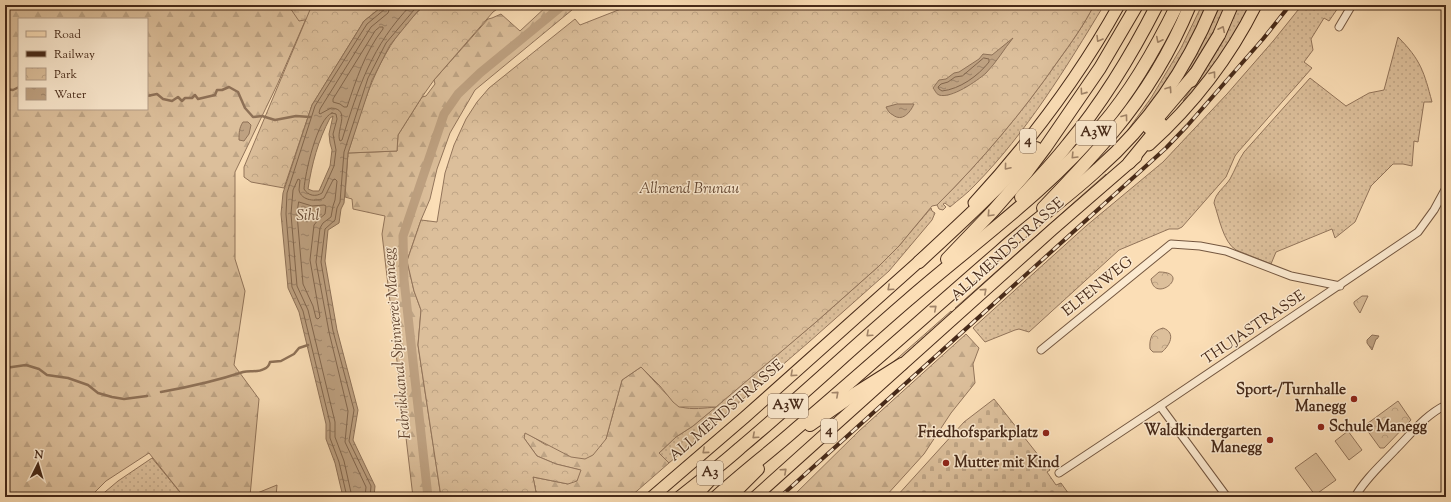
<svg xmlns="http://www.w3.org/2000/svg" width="1451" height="502" font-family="'Sorts Mill Goudy',serif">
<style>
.grass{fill:url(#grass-dots);stroke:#92745a}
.forest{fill:url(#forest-firs);stroke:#92745a;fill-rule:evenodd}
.wetland{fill:url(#wetland-marsh);stroke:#92745a}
.cemetery{fill:url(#cemetery-stones);stroke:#92745a}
.park{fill:url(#park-crowns);stroke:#92745a}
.pitch{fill:#dcbf9b;stroke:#92745a}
.water{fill:url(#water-ripples);stroke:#8e7157;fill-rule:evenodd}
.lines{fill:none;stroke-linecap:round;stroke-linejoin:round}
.shore{stroke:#82664d;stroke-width:1}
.stream{stroke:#8e7157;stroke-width:2.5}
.canal{stroke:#bea181;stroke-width:9}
.minor-casing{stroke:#745740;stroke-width:9}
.primary-casing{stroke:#472a19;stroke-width:13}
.motorway-casing{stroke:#472a19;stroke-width:14}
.minor{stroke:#fcead0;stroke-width:7}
.primary{stroke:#fbdeb6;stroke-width:11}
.motorway{stroke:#fbdeb6;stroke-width:12}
.rail-casing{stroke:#472a19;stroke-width:4}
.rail{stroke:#fcead0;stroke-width:2.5;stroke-dasharray:8;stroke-linecap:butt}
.oneway{stroke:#a18468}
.poi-dot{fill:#8f2418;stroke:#fcead0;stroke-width:1.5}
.labels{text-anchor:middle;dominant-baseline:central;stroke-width:3;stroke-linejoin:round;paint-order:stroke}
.shield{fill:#fcead0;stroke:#7d6450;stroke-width:1}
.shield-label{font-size:14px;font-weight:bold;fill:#472a19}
.park-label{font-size:15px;font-style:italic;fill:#654833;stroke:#fcead0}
.street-label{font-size:15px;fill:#472a19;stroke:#fcead0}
.poi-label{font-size:15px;font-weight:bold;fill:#472a19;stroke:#fcead0;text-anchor:end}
.water-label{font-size:16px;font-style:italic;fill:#654833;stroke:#fcead0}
</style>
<defs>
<pattern id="grass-dots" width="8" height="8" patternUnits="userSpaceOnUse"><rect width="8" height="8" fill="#dcbf9b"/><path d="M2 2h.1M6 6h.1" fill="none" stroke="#bea485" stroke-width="1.8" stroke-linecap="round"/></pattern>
<pattern id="forest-firs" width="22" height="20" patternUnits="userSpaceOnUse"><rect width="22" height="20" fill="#dcbf9b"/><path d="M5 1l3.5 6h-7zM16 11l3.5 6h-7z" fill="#bea485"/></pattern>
<pattern id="wetland-marsh" width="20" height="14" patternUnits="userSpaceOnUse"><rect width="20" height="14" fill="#dcbf9b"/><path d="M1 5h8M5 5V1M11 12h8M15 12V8" fill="none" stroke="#bea485"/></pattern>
<pattern id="cemetery-stones" width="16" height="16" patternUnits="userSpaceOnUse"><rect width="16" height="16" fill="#dcbf9b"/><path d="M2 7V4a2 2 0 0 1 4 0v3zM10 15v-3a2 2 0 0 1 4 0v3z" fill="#bea485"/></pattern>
<pattern id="park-crowns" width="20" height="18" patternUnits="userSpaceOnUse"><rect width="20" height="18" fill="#dcbf9b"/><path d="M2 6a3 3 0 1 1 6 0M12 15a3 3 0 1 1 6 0" fill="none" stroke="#bea485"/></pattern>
<pattern id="water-ripples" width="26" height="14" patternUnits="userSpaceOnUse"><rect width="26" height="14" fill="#bea181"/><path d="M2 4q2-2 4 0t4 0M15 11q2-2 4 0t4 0" fill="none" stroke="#9c8369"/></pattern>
</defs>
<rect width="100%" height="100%" fill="#fbdeb6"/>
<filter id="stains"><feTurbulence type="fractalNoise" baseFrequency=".005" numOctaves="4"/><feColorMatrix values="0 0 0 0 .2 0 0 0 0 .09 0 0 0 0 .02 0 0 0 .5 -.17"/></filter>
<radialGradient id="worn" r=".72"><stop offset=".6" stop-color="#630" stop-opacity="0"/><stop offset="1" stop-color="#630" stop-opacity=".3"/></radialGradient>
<g class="grass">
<path d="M1094 5H1104C1066 68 1027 132 975 185 968 193 958 200 950 207L945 203 943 204 946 207 943 210 939 209 937 205C982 160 1022 113 1058 61 1071 43 1084 25 1094 5Z"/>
<path d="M1202 5H1207C1200 20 1194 36 1186 50 1170 82 1148 113 1122 138L1151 98 1181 48Z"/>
<path d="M1218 5H1226C1215 34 1197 61 1178 86L1175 88Z"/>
<path d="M1239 5H1252L1214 66 1185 102 1183 101 1221 44Z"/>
<path d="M1302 5H1340L1329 21 1324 18 1311 39 1313 50 1304 62 1312 68 1238 152 1235 156 1226 177 1182 227 1178 229H1169L1119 250 1029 332 1019 329 1015 330 985 342 973 328 1086 226 1163 162 1227 94 1274 40Z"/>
<path d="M1398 37C1421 60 1424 72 1432 102H1424L1418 142 1414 141 1412 166 1403 164H1393L1371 186 1355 222 1335 238 1332 229 1276 252 1271 264 1236 250C1223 242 1219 217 1214 203 1215 193 1225 187 1230 179 1235 170 1238 161 1244 152L1310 78 1346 106 1369 93 1384 90Z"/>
<path d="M1106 174 1107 175 957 310 955 308Z"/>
<path d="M931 208 932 211 935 213 932 220 889 271 809 342 669 463 659 453 676 437 693 426 816 322 879 266 899 246 907 236Z"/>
<path d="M951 311 953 313 905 356 891 364Z"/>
<path d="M152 458 184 497H99L118 481Z"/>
</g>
<g class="forest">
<path d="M14 5H312L278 83 235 172V259L245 291 234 365 259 399 250 496 277 485 276 497H184L149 453 106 481 90 497H5V16ZM19 19H147V109H19Z"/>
<path d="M548 5H578L475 90 450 133 437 169 430 199 421 220 407 261 414 291 421 310 418 345 441 497H413L382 234 385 216 353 209 352 199 345 197 348 153 397 151 398 135 422 97 426 96 435 84 434 80 488 19 492 18 501 14 520 31Z"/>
<path d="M966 334 979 348 973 364 975 383 951 413 924 454 885 497H792L859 431Z"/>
<path d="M641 367C647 373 676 406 681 407 692 410 705 408 716 407L693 426 676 437 659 453 669 463 630 497H537L533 477 568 484 580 470 556 464 537 456 524 438 525 432 546 445 606 439 622 380Z"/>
</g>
<path class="wetland" d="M288 5H316L310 19 299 21Z"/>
<path class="cemetery" d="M994 399 1050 470 1047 472 1056 485 1061 483 1071 497H896L964 422Z"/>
<g class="park">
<path d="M312 5H384L364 21 312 105 284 188 251 182 244 177V167Z"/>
<path d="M425 5H503L493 12 434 80 422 97 398 135 397 151 348 153C365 98 380 44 425 5Z"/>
<path d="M631 5H1094C1084 25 1071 43 1058 61 1022 113 982 160 937 205L932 206 899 246 879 266 816 322 716 407H679L673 402 660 386 641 367 622 380 606 439 593 455 585 459 571 457 525 433 524 438 537 456 556 464 581 470 577 481 568 484 533 477 537 497H441L418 345 421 310 414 291 407 261 421 220 437 222 445 173 454 145 466 119 477 102 489 88 575 19 580 25Z"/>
<path d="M1159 272C1193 272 1155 305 1151 279Z"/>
<path d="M1362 296H1368L1360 313 1354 304V302Z"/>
<path d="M1163 328C1177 333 1169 346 1162 352H1153L1150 349C1149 338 1152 331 1163 328Z"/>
<path d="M1398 401 1411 420 1384 448H1380L1364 426Z"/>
</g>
<g class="pitch">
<path d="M1348 431 1362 450 1349 460 1335 441Z"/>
<path d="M1316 453 1336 480 1315 495 1295 468Z"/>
</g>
<g class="water">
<path d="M384 5H425L417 12 390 45 372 80 348 153 344 203 341 209 339 223 328 230 325 261 337 330 358 410 353 440 375 486 374 497H343L335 463 326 439V424L299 312 288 288 281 214 283 193 312 105 364 21ZM333 116 329 134 330 143 332 150 330 166 319 191H313L308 189C312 163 318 141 330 118Z"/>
<path d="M1013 38C1004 49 996 63 986 73 977 81 951 99 939 95 936 94 935 90 933 88L939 80 946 79 954 73 959 72 979 59 983 54 992 55Z"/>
<path d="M897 104H914C910 113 902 122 893 115 889 113 888 111 886 107Z"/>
<path d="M243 122H248L251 125 249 134 244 141 239 140C239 133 239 128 243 122Z"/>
<path d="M1372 335 1379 336 1377 339H1376L1372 350 1367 343V340Z"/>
</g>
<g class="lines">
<g class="shore">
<path d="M391 5 388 13 371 27 320 109 319 113 320 114 331 108C352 109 335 131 340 141L342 140C358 88 372 45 411 5"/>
<path d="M380 27H383V29C365 52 356 80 347 107H344L340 104 333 102V99L375 31Z"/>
<path d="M984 58 989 59V62C978 76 960 89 942 91L939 89 938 87 941 84 948 82 955 77 962 76Z"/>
<path d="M332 113 336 114 337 119 333 134 336 150 334 166 322 193C316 197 308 196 304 189 305 174 317 118 332 113Z"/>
<path d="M299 202 312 206 324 205 326 206 325 214 318 220 314 225 310 260 320 317 318 319 316 318 313 306 303 284 297 214Z"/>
<path d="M347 497 339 462 330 438V423L303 311 292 287 286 214 287 193 315 106 367 24 385 9 386 5"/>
<path d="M352 497 344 461 335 437V422L308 310 297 286 291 214 293 190 298 179 300 180C300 183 299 187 299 190 301 201 317 202 324 198L333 180 335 179 337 181 335 200 333 206 331 217 323 223 320 228 316 262 329 332 348 411 345 442 366 487 365 497"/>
<path d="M370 497 371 486 349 441 354 410 333 331 321 262 325 229 335 220 337 208 340 202 344 152 368 78 386 43 414 10 419 5"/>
</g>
<g class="stream">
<path d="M5 89 13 90 19 87"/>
<path d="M147 96 157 94 163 99 172 101 178 97 182 101 185 98H192L195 95 198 99 215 95 217 90H222L229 87 238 92 245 108 253 117 262 116 275 120 296 116 310 117"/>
<path d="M5 368 26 365 39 369 47 375 68 378 88 385 98 393 112 397 124 399 147 396"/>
<path d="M161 392C189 387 216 381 243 372 250 370 257 373 264 369 267 368 269 366 270 362L281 361 294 354 299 348 308 345"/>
</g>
<path class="canal" d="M428 497 404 280 403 236 444 114 458 94 480 73 563 5"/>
<g class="minor-casing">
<g id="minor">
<path d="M1339 27 1352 5"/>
<path d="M1041 350 1171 244 1200 246 1226 251 1291 276 1340 286"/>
<path d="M1160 406 1227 497"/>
<path d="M1059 473 1160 406 1418 232 1434 210 1446 188"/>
<path d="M1355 497C1365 479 1381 465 1395 450 1411 434 1425 415 1446 405"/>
</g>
</g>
<g class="primary-casing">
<g id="primary">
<path d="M1149 145C1192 106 1230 57 1256 5"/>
<path d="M974 203C1030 142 1079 77 1119 5"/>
<path d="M652 497 745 417 924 257"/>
<path d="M755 497 1052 230 1136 157"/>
</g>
</g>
<g class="motorway-casing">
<g id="motorway">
<path d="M1191 81 1219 35 1232 5"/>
<path d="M1149 128 1195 74"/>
<path d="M1129 163 1161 124"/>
<path d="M1021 197C1037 180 1053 163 1068 144 1103 102 1132 54 1157 5"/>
<path d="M1043 208C1067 183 1091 158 1113 132 1145 94 1171 51 1190 5"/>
<path d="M947 259 993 211 1027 172 1045 148 1100 68 1137 5"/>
<path d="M919 262C959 225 999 188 1036 148"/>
<path d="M810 425 856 393 902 364"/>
<path d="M680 497C700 481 721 465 740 448 797 400 851 349 908 300 972 244 1048 191 1102 125 1133 89 1156 48 1177 5"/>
<path d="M694 497 709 481"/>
<path d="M716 497C742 473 770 452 797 428 865 370 932 310 1000 251 1032 222 1067 198 1098 169 1149 124 1187 68 1213 5"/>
<path d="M730 497 758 469"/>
</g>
</g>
<use href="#minor" class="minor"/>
<use href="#primary" class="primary"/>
<use href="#motorway" class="motorway"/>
<g class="rail-casing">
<path id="rail" d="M780 497 1166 148 1187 126 1263 39 1290 5"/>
</g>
<use href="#rail" class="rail"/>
</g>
<defs><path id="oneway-chevron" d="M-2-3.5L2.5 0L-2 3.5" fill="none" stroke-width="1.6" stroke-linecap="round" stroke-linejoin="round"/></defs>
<g class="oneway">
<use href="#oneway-chevron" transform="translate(1222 29) rotate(-64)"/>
<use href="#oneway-chevron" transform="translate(1099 39) rotate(121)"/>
<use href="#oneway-chevron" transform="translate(1159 40) rotate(117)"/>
<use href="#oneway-chevron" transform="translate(1213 74) rotate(-53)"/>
<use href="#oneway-chevron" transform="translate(1169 89) rotate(-56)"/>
<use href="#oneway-chevron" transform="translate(1083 92) rotate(125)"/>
<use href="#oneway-chevron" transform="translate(1125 117) rotate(-53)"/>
<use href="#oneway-chevron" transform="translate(1074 156) rotate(134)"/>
<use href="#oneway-chevron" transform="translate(1007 167) rotate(130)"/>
<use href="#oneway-chevron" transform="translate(990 214) rotate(133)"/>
<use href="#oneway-chevron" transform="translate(890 288) rotate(138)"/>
<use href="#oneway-chevron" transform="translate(984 291) rotate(-42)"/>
<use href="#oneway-chevron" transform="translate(934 308) rotate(-41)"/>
<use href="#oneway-chevron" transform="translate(869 334) rotate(138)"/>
<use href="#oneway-chevron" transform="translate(793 374) rotate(138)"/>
<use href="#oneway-chevron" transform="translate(836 394) rotate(-42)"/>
<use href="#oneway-chevron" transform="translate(755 436) rotate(138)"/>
<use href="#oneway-chevron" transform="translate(705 451) rotate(139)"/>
<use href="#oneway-chevron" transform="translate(784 471) rotate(-42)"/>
</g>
<g class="poi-dot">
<circle cx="1354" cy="399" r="4"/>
<circle cx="1321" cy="427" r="4"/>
<circle cx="1046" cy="433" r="4"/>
<circle cx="1270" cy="440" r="4"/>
<circle cx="946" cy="463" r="4"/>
</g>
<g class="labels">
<g class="shield">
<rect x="1076" y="121" width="40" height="24" rx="3"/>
<rect x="1020" y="129" width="16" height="24" rx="3"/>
<rect x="768" y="394" width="40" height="24" rx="3"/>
<rect x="821" y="419" width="16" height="24" rx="3"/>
<rect x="697" y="461" width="26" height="24" rx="3"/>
</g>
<g class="shield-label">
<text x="1096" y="133">A3W</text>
<text x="1028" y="141">4</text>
<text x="788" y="406">A3W</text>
<text x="829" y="431">4</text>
<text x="710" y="473">A3</text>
</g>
<g class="park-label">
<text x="689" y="189">Allmend Brunau</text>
</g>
<g class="street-label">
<text transform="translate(1008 250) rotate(-42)">ALLMENDSTRASSE</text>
<text transform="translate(1098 287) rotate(-39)">ELFENWEG</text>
<text transform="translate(1254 328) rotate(-34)">THUJASTRASSE</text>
<text transform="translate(727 411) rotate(-41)">ALLMENDSTRASSE</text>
</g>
<g class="poi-label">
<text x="1346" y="390">Sport-/Turnhalle<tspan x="1346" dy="17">Manegg</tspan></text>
<text x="1329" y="427" text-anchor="start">Schule Manegg</text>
<text x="1262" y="431">Waldkindergarten<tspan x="1262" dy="17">Manegg</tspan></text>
<text x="1038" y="433">Friedhofsparkplatz</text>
<text x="954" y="463" text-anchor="start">Mutter mit Kind</text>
</g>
<g class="water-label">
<text x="308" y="216">Sihl</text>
<text transform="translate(398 343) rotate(-95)">Fabrikkanal Spinnerei Manegg</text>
</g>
</g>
<rect width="1451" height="502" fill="none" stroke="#fbdeb6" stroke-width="20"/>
<rect x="6" y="6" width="1439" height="490" fill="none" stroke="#472a19" stroke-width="2"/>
<rect x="10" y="10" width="1431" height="482" fill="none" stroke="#472a19"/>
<rect x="18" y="18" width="130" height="92" fill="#fcead0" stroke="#b49d87"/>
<rect x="26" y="31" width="20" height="6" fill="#fbdeb6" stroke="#b49d87"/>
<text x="54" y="38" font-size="12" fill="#472a19">Road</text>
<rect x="26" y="51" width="20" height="6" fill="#472a19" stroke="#b49d87"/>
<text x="54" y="58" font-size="12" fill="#472a19">Railway</text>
<rect x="26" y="68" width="20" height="12" fill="url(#park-crowns)" stroke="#b49d87"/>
<text x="54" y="78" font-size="12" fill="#472a19">Park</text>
<rect x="26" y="88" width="20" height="12" fill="url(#water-ripples)" stroke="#b49d87"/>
<text x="54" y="98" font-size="12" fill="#472a19">Water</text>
<g transform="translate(38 464) rotate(5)" stroke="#fcead0" stroke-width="3" paint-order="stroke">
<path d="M0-3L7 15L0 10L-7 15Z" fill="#472a19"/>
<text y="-6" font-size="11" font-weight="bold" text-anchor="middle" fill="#472a19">N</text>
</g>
<rect width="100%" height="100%" filter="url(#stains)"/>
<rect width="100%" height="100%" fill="url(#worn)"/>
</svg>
